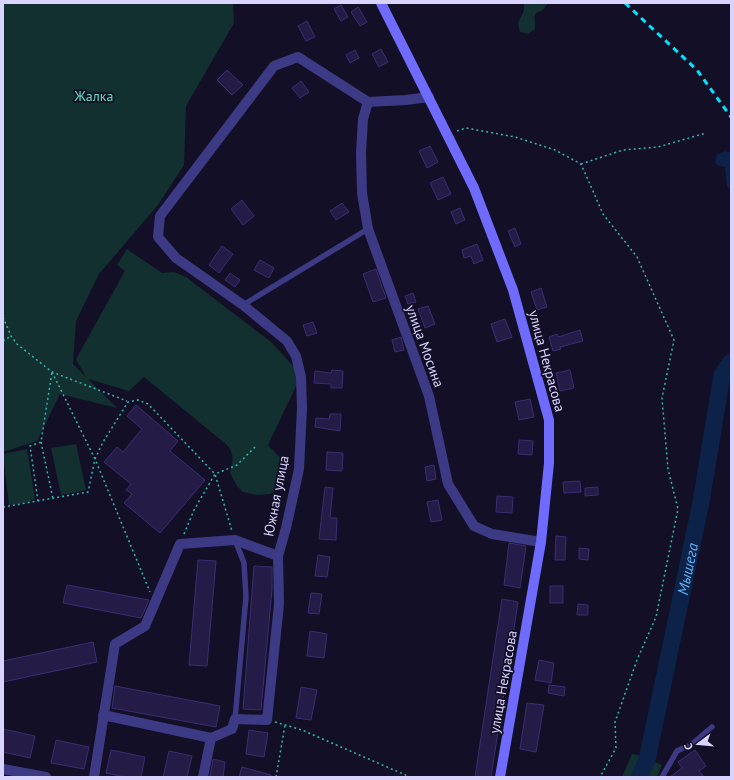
<svg xmlns="http://www.w3.org/2000/svg" width="734" height="780" font-family="'PT Sans',sans-serif">
<style>
.green{fill:#12302f}
.water{fill:#0c2248}
.lines{fill:none;stroke-linecap:round;stroke-linejoin:round}
.river{stroke:#0c2248;stroke-width:17}
.building{fill:#241b47;stroke:#3b2d73}
.path{stroke:#2fb8b0;stroke-width:1.5;stroke-dasharray:2 3;stroke-linecap:butt}
.service{stroke:#3d3a85;stroke-width:5.5}
.minor{stroke:#3d3a85;stroke-width:10}
.secondary{stroke:#6f6bff;stroke-width:10}
.rail{stroke:#00e5ff;stroke-width:3;stroke-dasharray:6 5;stroke-linecap:butt}
.labels{text-anchor:middle;dominant-baseline:central;stroke-width:3.5;stroke-linejoin:round;paint-order:stroke}
.park-label{font-size:14px;fill:#5fe0c0;stroke:#130f26}
.street-label{font-size:14px;fill:#d9d4ff;stroke:#130f26}
.water-label{font-size:15px;font-style:italic;fill:#62b6ff;stroke:#130f26}
</style>
<rect width="100%" height="100%" fill="#130f26"/>
<g class="green">
<path d="M3 3H233L234 23 186 106 184 165 158 205 99 274 76 321 73 364 86 377 76 359 125 271 117 265 127 249 162 273 174 272 186 277 271 342 296 369 298 382 268 445 281 459 282 473 278 489 270 494 257 495 243 492 237 486 230 473C233 462 235 454 227 445L144 377 129 391 88 379 117 408 60 394 37 441 3 452Z"/>
<path d="M524 3H548L543 10 536 13C533 18 536 23 535 29L528 34 520 32 518 23 524 10Z"/>
<path d="M76 444 86 490 61 495 51 448Z"/>
<path d="M27 449 35 499 29 502 9 505 3 454Z"/>
<path d="M632 754 644 756 634 777H622Z"/>
<path d="M650 760 662 765 657 777H642Z"/>
</g>
<path class="water" d="M725 151 731 153 730 189 727 186 725 167 717 165 715 162 717 155Z"/>
<g class="lines">
<path class="river" id="s1" d="M639 777 647 760 701 502 722 375 731 362"/>
</g>
<g class="building">
<path d="M341 5 348 17 341 21 334 9Z"/>
<path d="M358 7 367 22 360 26 351 12Z"/>
<path d="M307 21 315 37 306 41 298 26Z"/>
<path d="M381 49 388 62 379 67 372 54Z"/>
<path d="M355 50 359 58 350 63 346 55Z"/>
<path d="M227 70 243 85 232 95 217 80Z"/>
<path d="M301 81 309 92 300 98 292 88Z"/>
<path d="M430 146 438 162 427 168 419 151Z"/>
<path d="M443 177 451 194 438 200 430 183Z"/>
<path d="M242 200 254 216 243 225 231 209Z"/>
<path d="M342 203 349 212 336 220 330 211Z"/>
<path d="M460 208 465 220 456 224 451 212Z"/>
<path d="M515 228 521 244 515 247 508 231Z"/>
<path d="M477 244 483 260 474 264 471 256 464 258 462 250Z"/>
<path d="M222 246 233 254 219 273 209 265Z"/>
<path d="M260 260 274 268 269 278 254 270Z"/>
<path d="M376 269 386 298 373 302 363 274Z"/>
<path d="M230 273 240 280 235 287 225 280Z"/>
<path d="M541 288 547 307 537 310 531 292Z"/>
<path d="M413 293 416 302 408 304 405 296Z"/>
<path d="M428 306 435 324 425 328 418 309Z"/>
<path d="M505 319 512 337 497 342 491 324Z"/>
<path d="M313 322 317 333 307 336 303 325Z"/>
<path d="M580 330 583 341 560 347 561 349 553 351 549 337 557 334 558 337Z"/>
<path d="M401 337 404 350 395 352 392 340Z"/>
<path d="M332 370 343 371 342 388H331V384L314 383 315 371 331 373Z"/>
<path d="M570 370 574 388 560 391 556 373Z"/>
<path d="M530 399 534 417 519 420 515 402Z"/>
<path d="M136 405 178 441 170 451 205 480 160 533 124 503 132 494 126 490 131 484 104 462 117 447 123 452 142 429 127 416Z"/>
<path d="M330 414H341L340 431 315 427 316 418 329 419Z"/>
<path d="M519 440 533 441 532 455 518 454Z"/>
<path d="M327 452 343 453 342 471 326 470Z"/>
<path d="M434 465 436 479 427 481 425 467Z"/>
<path d="M580 481 581 492 564 493 563 482Z"/>
<path d="M325 487 333 488 330 518H337L336 540 319 539Z"/>
<path d="M598 487V495L585 496V488Z"/>
<path d="M497 496 513 497 512 513 496 512Z"/>
<path d="M438 500 442 520 431 522 427 502Z"/>
<path d="M556 536 566 537 565 560H555Z"/>
<path d="M509 543 526 546 520 588 504 585Z"/>
<path d="M579 548 589 549 588 560 579 559Z"/>
<path d="M318 555 330 557 327 577 315 576Z"/>
<path d="M198 560 216 561 207 666 189 665Z"/>
<path d="M254 566 272 567V589L261 710 243 709Z"/>
<path d="M67 585 149 600 141 618 63 603Z"/>
<rect x="550" y="586" width="13" height="17"/>
<path d="M311 593 322 594 319 614 308 613Z"/>
<path d="M502 599 518 602 491 777H475Z"/>
<path d="M578 604 588 605V615H577Z"/>
<path d="M310 631 327 634 324 658 307 656Z"/>
<path d="M93 642 97 662 3 682V661Z"/>
<path d="M539 660 554 663 551 683 535 680Z"/>
<path d="M549 685 565 687 564 696 548 693Z"/>
<path d="M115 686 220 706 216 727 112 708Z"/>
<path d="M301 687 317 690 311 720 296 718Z"/>
<path d="M527 703 544 705 536 752 520 749Z"/>
<path d="M3 729 35 736 30 758 3 752Z"/>
<path d="M249 730 268 733 264 757 246 754Z"/>
<path d="M56 740 89 747 84 769 51 763Z"/>
<path d="M111 750 145 757 141 777H125L106 773Z"/>
<path d="M695 750 706 766 699 771 704 777H670L682 768 678 762Z"/>
<path d="M169 751 192 756 187 777H163Z"/>
<path d="M213 759 225 762 223 777H210Z"/>
<path d="M242 767 271 775V777H239Z"/>
</g>
<g class="lines">
<g class="path">
<path d="M457 131 466 128 515 137 555 150 581 164 603 214 637 257 674 340 662 398 668 469 678 509 656 617 637 660 615 722 616 748 600 777"/>
<path d="M581 164 623 150 658 147 706 133"/>
<path d="M3 317 11 336 17 344 52 372 127 401"/>
<path d="M3 341 11 336"/>
<path d="M52 372 95 459 150 592"/>
<path d="M41 442 53 499"/>
<path d="M38 501 30 446 41 442 52 372"/>
<path d="M3 507 88 492 95 459 103 442 128 402 138 400 148 404 215 474 232 531"/>
<path d="M184 534 194 510 215 474 237 465 256 446"/>
<path d="M275 722 302 730 410 777"/>
<path d="M276 777 285 725"/>
</g>
<g class="service">
<path d="M243 305 368 229"/>
<path d="M235 719 246 597 244 563 235 540"/>
<path d="M662 777 677 751 692 744 712 727"/>
</g>
<g class="minor">
<path d="M368 102 406 100 429 97"/>
<path d="M103 715 211 738"/>
<path d="M3 769 46 777"/>
<path d="M94 777 115 644 145 626 180 544 235 540 278 556"/>
<path d="M203 777 211 738 232 729 235 719 267 720 279 604 278 556 286 528 299 469 302 408 301 377 296 356 287 341 243 305 176 258 158 237 160 216 274 66 298 57 368 102 363 119 361 153 362 193 368 229 429 396 448 484 474 526 492 534 541 542"/>
</g>
<path class="secondary" d="M381 3 474 188 513 290 549 420V463L541 542 500 777"/>
<path class="rail" d="M625 3 697 70 731 117"/>
</g>
<g class="labels">
<g class="park-label">
<text x="94" y="96">Жалка</text>
</g>
<g class="street-label">
<text transform="translate(425 346) rotate(70)">улица Мосина</text>
<text transform="translate(547 361) rotate(75)">улица Некрасова</text>
<text transform="translate(276 496) rotate(-79)">Южная улица</text>
<text transform="translate(503 682) rotate(-80)">улица Некрасова</text>
</g>
<g class="water-label">
<text stroke="none"><textPath href="#s1" startOffset="214">Мышега</textPath></text>
</g>
</g>
<rect width="734" height="780" fill="none" stroke="#d9d4ff" stroke-width="8"/>
<g transform="translate(698 744) rotate(254)" stroke="#130f26" stroke-width="3" paint-order="stroke">
<path d="M0-3L7 15L0 10L-7 15Z" fill="#d9d4ff"/>
<text y="-6" font-size="11" font-weight="bold" text-anchor="middle" fill="#d9d4ff">С</text>
</g>
</svg>
